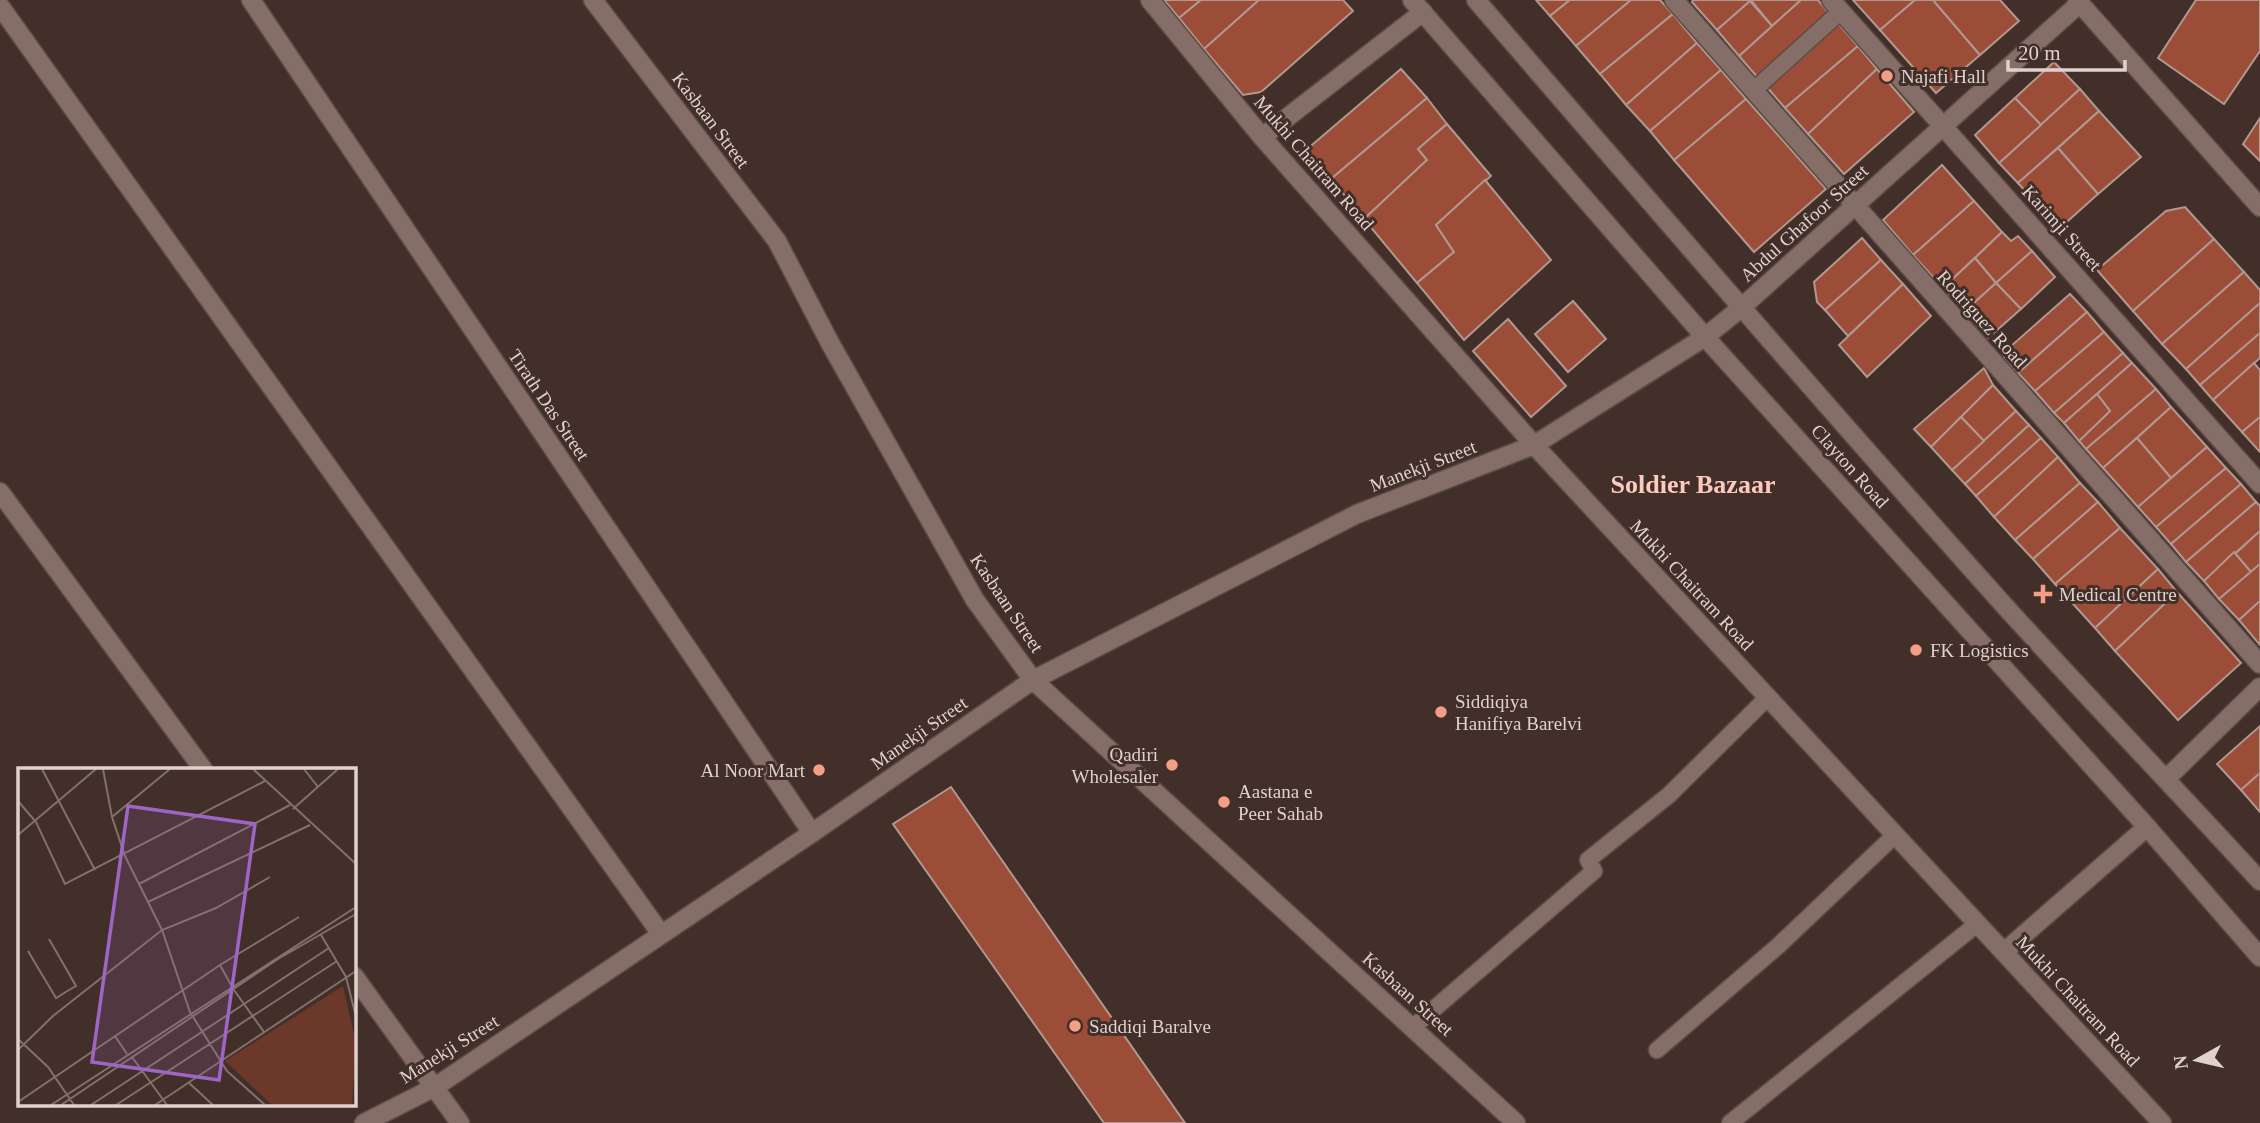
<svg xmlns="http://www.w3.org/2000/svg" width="2260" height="1123" font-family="'Times New Roman',serif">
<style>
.building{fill:#9b4d37;stroke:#b09891;stroke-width:2}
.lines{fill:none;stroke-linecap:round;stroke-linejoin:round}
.lane-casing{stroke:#5c4b47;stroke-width:19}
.street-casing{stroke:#5c4b47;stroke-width:21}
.secondary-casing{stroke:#5c4b47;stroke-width:21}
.lane{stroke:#866e68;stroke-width:16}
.street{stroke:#866e68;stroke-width:18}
.secondary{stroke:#866e68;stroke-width:18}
.poi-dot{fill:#f49e87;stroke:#432f29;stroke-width:2.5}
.labels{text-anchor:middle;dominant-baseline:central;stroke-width:6;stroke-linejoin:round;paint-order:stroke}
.poi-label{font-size:19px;fill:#dfd2ce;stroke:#432f29;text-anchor:start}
.street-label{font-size:19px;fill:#dfd2ce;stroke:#432f29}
.district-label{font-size:26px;font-weight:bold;fill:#fccbbd;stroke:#432f29}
.inset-road{fill:none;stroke:#81706b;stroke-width:2}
.view{fill:#9e66c4;fill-opacity:0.15;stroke:#9e66c4;stroke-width:3.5}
.inset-edge{fill:none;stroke:#dfd2ce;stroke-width:3.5}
</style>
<rect width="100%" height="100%" fill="#432f29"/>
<g class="building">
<path d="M1164 0H1201L1179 18Z"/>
<path d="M1201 0H1259L1204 49 1179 18Z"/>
<path d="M1259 0H1343L1353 11 1261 92 1243 95 1204 49Z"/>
<path d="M1536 0H1570L1550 16Z"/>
<path d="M1570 0H1631L1576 46 1550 16Z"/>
<path d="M1631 0H1660L1673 14 1600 74 1576 46Z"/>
<path d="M1693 0H1749L1750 1 1717 30 1692 2Z"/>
<path d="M1751 0H1801L1772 26Z"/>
<path d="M1801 0H1818L1829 13 1758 78 1739 56Z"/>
<path d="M1853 0H1915L1880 30Z"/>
<path d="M1915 0H1933L1980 55 1936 93 1880 30Z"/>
<path d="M1933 0H2000L2019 21 1980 55Z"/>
<path d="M2196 0H2260V51L2224 104 2158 58Z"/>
<path d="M1750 1 1772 26 1739 56 1717 30Z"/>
<path d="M1673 14 1697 43 1626 105 1600 74Z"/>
<path d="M1838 23 1858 46 1785 108 1766 86Z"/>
<path d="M1697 43 1721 70 1650 131 1626 105Z"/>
<path d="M1858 46 1877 69 1808 134 1785 108Z"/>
<path d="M2054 62 2080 89 2041 125 2015 98Z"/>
<path d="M1401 69 1427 98 1331 179 1306 150Z"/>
<path d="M1877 69 1914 112 1844 174 1808 134Z"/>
<path d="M1721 70 1746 99 1674 160 1650 131Z"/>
<path d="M2080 89 2099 111 2018 183 1999 163Z"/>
<path d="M1427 98 1447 124 1418 149 1427 160 1364 219 1331 179Z"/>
<path d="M2015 98 2041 125 1999 163 1975 135Z"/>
<path d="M1746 99 1826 189 1754 252 1674 160Z"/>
<path d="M2099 111 2141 157 2098 194 2058 148Z"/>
<path d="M2260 118V161L2243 144Z"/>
<path d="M1447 124 1491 176 1436 225 1454 252 1417 283 1364 219 1427 160 1418 149Z"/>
<path d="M2058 148 2098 194 2059 229 2018 183Z"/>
<path d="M1942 165 1974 201 1913 255 1883 220Z"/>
<path d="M1485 180 1551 260 1464 340 1417 283 1454 252 1436 225Z"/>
<path d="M1974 201 2002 232 1943 288 1913 255Z"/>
<path d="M2185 207 2214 239 2133 311 2097 270 2166 211Z"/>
<path d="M2002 232 2011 241 2018 236 2032 251 1996 283 1975 258Z"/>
<path d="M1862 238 1881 260 1825 310 1817 302 1814 282Z"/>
<path d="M2214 239 2244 272 2162 344 2133 311Z"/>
<path d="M2032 251 2055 277 2021 309 1996 283Z"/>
<path d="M1975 258 1996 283 1964 312 1943 288Z"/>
<path d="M1881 260 1903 284 1848 336 1825 310Z"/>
<path d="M2244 272 2260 290V303L2186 369 2162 344Z"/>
<path d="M1996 283 2021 309 1988 338 1964 312Z"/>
<path d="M1903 284 1931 316 1867 377 1839 345Z"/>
<path d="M2070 294 2087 312 2018 373 2002 354Z"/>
<path d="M1573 301 1606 339 1568 372 1535 334Z"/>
<path d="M2260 303V333L2200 385 2186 369Z"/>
<path d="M2087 312 2104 332 2035 391 2018 373Z"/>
<path d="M1508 319 1566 386 1531 417 1473 351Z"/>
<path d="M2104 332 2123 353 2054 413 2035 391Z"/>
<path d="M2260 333V358L2213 400 2200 385Z"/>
<path d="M2123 353 2132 363 2064 423 2054 413Z"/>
<path d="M2132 363 2156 389 2086 449 2079 441 2110 411 2097 394Z"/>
<path d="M2254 363 2260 370V417L2242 432 2213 400Z"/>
<path d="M1984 368 1993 385 1931 447 1914 429Z"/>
<path d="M1993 385 2016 411 1984 441 1961 417Z"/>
<path d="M2156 389 2171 407 2103 468 2086 449Z"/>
<path d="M2097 394 2110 411 2079 441 2064 423Z"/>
<path d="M2171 407 2207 447 2171 478 2137 438Z"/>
<path d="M2016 411 2029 425 1965 484 1952 470Z"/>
<path d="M1961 417 1984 441 1952 470 1931 447Z"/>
<path d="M2260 417V452L2242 432Z"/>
<path d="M2029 425 2041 438 1976 496 1965 484Z"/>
<path d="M2041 438 2058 457 1994 517 1976 496Z"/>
<path d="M2137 438 2171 478 2138 507 2103 468Z"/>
<path d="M2207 447 2226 468 2156 527 2138 507Z"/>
<path d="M2058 457 2080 483 2015 540 1994 517Z"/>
<path d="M2226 468 2241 484 2171 544 2156 527Z"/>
<path d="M2080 483 2098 502 2033 559 2015 540Z"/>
<path d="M2241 484 2256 502 2186 562 2171 544Z"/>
<path d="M2098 502 2120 528 2055 584 2033 559Z"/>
<path d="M2256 502 2260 506V531L2204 581 2186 562Z"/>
<path d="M2120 528 2158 569 2095 628 2055 584Z"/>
<path d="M2260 531V564L2251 572 2235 554Z"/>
<path d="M2234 552 2251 572 2219 599 2204 581Z"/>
<path d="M2260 564V601L2239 620 2219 599Z"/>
<path d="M2158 569 2177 592 2115 651 2095 628Z"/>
<path d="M2177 592 2241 663 2178 720 2115 651Z"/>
<path d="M2260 601V645L2239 620Z"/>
<path d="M2260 726V773L2241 790 2217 764Z"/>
<path d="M2260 773V812L2241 790Z"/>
<path d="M951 787 1185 1123H1104L893 824Z"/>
</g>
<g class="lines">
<g class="lane-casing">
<g id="lane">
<path d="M1754 90 1841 11"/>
<path d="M1413 1027 1594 871 1588 860 1669 795 1768 697"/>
<path d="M1657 1050 1778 946 1895 835"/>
<path d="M1730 1123 1977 924"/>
</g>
</g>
<g class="street-casing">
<g id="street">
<path d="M251 0 812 833"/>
<path d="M593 0 777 241 830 343 975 600 1033 680 1516 1123"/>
<path d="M1150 0 1262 137 1534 445 2162 1123"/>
<path d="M1674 0 2260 664"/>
<path d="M1831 0 2260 484"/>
<path d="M0 6 661 934"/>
<path d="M1262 137 1423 12"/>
<path d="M0 492 203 769"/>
<path d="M2167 778 2260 687"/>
<path d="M2004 952 2147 827"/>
<path d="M354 976 460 1123"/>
</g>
</g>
<g class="secondary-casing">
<g id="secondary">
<path d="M1412 0 1705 337 2147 827 2260 957"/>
<path d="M1476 0C1650 202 1824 404 2002 603 2087 697 2175 788 2260 881"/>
<path d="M2077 0 2260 207"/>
<path d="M364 1123 435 1087 812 833 1033 680 1357 514 1534 445 1705 337 1741 308 2080 3"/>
</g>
</g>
<use href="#lane" class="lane"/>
<use href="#street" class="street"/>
<use href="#secondary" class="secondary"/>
</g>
<g class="poi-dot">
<circle cx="1887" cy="76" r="7"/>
<path d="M2039.5 583.5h7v7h7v7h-7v7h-7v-7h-7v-7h7z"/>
<circle cx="1916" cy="650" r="7"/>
<circle cx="1441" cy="712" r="7"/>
<circle cx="1172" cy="765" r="7"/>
<circle cx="819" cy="770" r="7"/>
<circle cx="1224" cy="802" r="7"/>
<circle cx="1075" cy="1026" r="7"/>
</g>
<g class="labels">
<g class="poi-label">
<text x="1901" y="76">Najafi Hall</text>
<text x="2059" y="594">Medical Centre</text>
<text x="1930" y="650">FK Logistics</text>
<text x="1455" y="701">Siddiqiya<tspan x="1455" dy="22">Hanifiya Barelvi</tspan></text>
<text x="1158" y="754" text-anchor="end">Qadiri<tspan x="1158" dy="22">Wholesaler</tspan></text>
<text x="805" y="770" text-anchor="end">Al Noor Mart</text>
<text x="1238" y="791">Aastana e<tspan x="1238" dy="22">Peer Sahab</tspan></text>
<text x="1089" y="1026">Saddiqi Baralve</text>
</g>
<g class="street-label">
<text transform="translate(711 120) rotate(53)">Kasbaan Street</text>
<text transform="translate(1314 163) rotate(49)">Mukhi Chaitram Road</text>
<text transform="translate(1804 223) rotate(-42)">Abdul Ghafoor Street</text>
<text transform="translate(2062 228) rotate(48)">Karimji Street</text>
<text transform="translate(1982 319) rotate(48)">Rodriguez Road</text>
<text transform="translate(549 405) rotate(56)">Tirath Das Street</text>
<text transform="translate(1423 466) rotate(-21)">Manekji Street</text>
<text transform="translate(1850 466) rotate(48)">Clayton Road</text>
<text transform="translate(1692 585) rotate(47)">Mukhi Chaitram Road</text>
<text transform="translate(1007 603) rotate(56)">Kasbaan Street</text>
<text transform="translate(919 733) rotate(-35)">Manekji Street</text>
<text transform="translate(1408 994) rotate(42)">Kasbaan Street</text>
<text transform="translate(2078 1001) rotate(47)">Mukhi Chaitram Road</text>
<text transform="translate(449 1049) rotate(-32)">Manekji Street</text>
</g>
<g class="district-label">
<text x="1693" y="484">Soldier Bazaar</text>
</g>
</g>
<g transform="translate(18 768)">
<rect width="338" height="338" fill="#432f29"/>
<path d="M325 218 338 275 334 337H254L207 293Z" fill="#6c382a"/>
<path class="inset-road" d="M24 1 77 102M85 1 94 49 107 88 144 162 172 244 209 303 247 337M235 1 338 96M286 1 300 19M0 33 18 54 47 116 247 13M275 41 320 1M94 49 152 1M0 67 78 1M121 116 272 37M130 134 292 57M303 167 328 209 338 249M10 183 38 230 51 222 58 218 31 171M202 197 213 217M216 222 246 264M97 268 109 286M0 271 30 299 56 337M0 282 35 248 144 162 198 140 252 109M114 289 149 337M170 314 195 337M0 334 202 197 281 149M33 337 338 139M43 337 260 191 338 146M73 337 311 180M98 337 319 193M137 337 338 203"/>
<path class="view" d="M110 38 237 56 201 312 74 294Z"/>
<rect width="338" height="338" class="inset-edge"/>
</g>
<g transform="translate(2197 1060) rotate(262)" stroke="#432f29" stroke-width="5" paint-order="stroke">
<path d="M0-5L12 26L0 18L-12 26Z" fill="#dfd2ce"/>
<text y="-10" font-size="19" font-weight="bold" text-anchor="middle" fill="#dfd2ce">N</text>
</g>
<path d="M2008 60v10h117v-10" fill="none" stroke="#dfd2ce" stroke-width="3.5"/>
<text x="2018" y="60" font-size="21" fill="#dfd2ce" stroke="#432f29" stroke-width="5" paint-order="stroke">20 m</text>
</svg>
